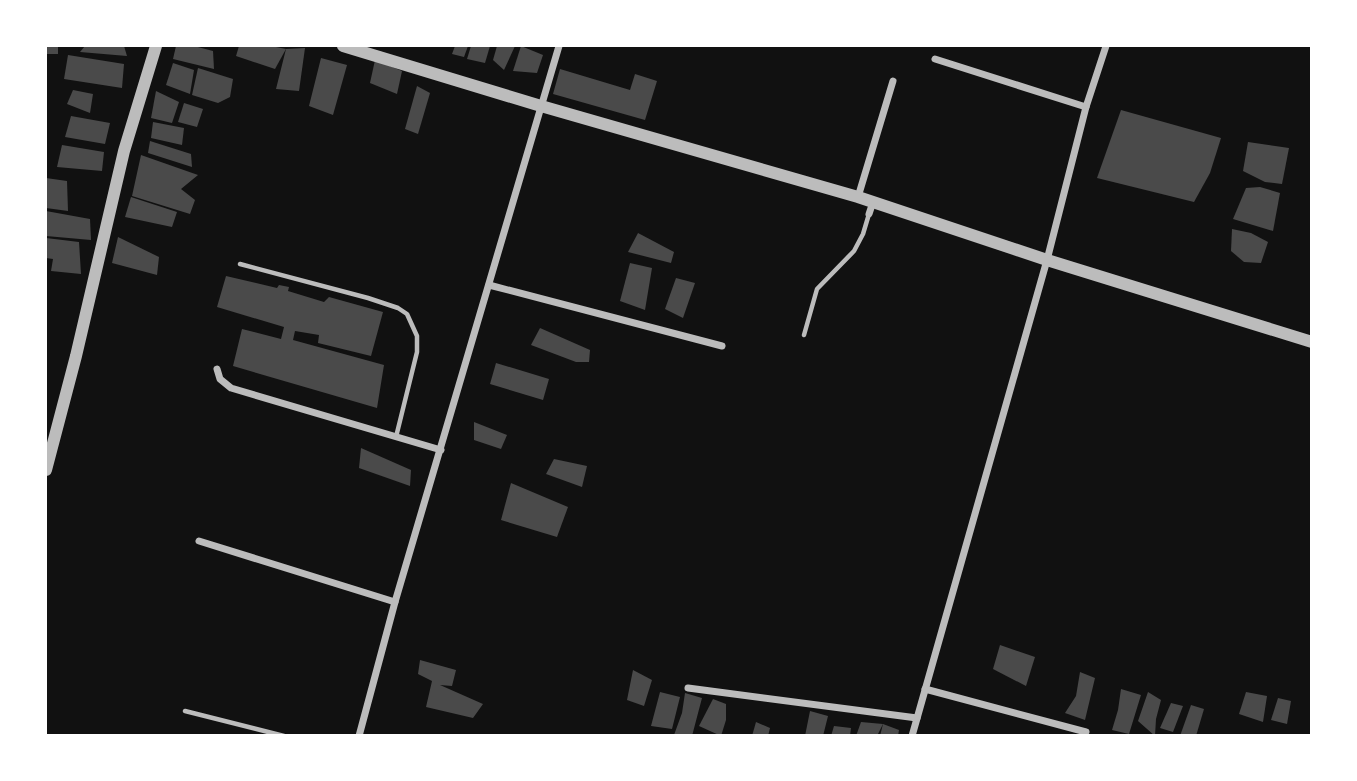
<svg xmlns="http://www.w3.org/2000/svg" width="1357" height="781" font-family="Manrope,sans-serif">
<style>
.building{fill:#4a4a4a}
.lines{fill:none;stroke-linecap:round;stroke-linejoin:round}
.service{stroke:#bcbcbc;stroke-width:4.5}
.minor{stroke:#bcbcbc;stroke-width:7}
.tertiary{stroke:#bcbcbc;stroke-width:12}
</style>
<rect width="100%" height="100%" fill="#111"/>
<g class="building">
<rect x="46" y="46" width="12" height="8"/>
<path d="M85 46H124L127 56 80 52Z"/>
<path d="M176 46H194L213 51 214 69 173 59Z"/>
<path d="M239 46H271L286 49 275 69 236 56Z"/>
<path d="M455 46H468L464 57 452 54Z"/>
<path d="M471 46H490L485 63 467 59Z"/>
<path d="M497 46H515L504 70 493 60Z"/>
<path d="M521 46 543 55 537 73 513 71Z"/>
<path d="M305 48 299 91 276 89 286 49Z"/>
<path d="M68 55 124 64 122 88 64 79Z"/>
<path d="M321 58 347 65 333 115 309 106Z"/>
<path d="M375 60 402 71 397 94 370 83Z"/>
<path d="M173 63 194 70 190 94 166 85Z"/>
<path d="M198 68 233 79 230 97 218 103 192 95Z"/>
<path d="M560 69 630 90 635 74 657 81 645 120 553 94Z"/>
<path d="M417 86 430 93 418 134 405 129Z"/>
<path d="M73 90 93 94 90 113 67 104Z"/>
<path d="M156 91 179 102 172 123 151 118Z"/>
<path d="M184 103 203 109 197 127 178 122Z"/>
<path d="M1121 110 1221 138 1210 173 1194 202 1097 178Z"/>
<path d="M71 116 110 123 105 144 65 137Z"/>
<path d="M153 122 184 128 182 145 151 138Z"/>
<path d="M150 141 191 154 192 167 148 153Z"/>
<path d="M1248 142 1289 148 1282 184 1265 182 1243 171Z"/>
<path d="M62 145 104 152 102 171 57 167Z"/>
<path d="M141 155 198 175 181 189 195 200 190 214 132 196Z"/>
<path d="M46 178 67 181 68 211 46 208Z"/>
<path d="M1260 187 1280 193 1273 231 1233 219 1246 188Z"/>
<path d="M131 197 177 212 172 227 125 217Z"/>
<path d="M46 211 90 219 91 240 46 236Z"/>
<path d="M1232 229 1251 233 1268 242 1261 263 1244 262 1231 251Z"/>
<path d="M638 233 674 252 671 263 628 252Z"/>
<path d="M118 237 159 257 157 275 112 263Z"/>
<path d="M46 238 79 242 81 274 51 271 53 259 46 258Z"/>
<path d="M630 263 652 268 645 310 620 301Z"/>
<path d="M226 276 277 288 279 285 289 287 288 291 324 302 329 297 383 312 371 356 318 343 319 335 295 331 293 340 384 365 377 408 233 366 242 329 281 339 284 327 217 307Z"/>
<path d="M676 278 695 283 683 318 665 309Z"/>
<path d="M540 328 590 350 589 362H576L531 345Z"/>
<path d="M496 363 549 379 543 400 490 384Z"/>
<path d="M474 422 507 435 501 449 474 440Z"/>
<path d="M361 448 411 470 410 486 359 468Z"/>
<path d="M554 459 587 466 582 487 546 474Z"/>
<path d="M511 483 568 507 557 537 501 520Z"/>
<path d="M1000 645 1035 657 1026 686 993 669Z"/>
<path d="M420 660 456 670 452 686 440 685 483 704 473 718 426 707 432 681 418 674Z"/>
<path d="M633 670 652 680 644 706 627 700Z"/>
<path d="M1080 672 1095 678 1085 720 1065 713 1076 696Z"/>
<path d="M1121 689 1141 695 1129 734 1112 730 1118 710Z"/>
<path d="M660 692 680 697 672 729 651 726Z"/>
<path d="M1148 692 1161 700 1156 719 1155 736 1138 721Z"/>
<path d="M1246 692 1267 696 1263 722 1239 714Z"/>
<path d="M685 693 702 698 692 736H676L674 735 682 713Z"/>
<path d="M1278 698 1291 701 1287 724 1271 720Z"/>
<path d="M713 699 726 704V720L721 736 699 726Z"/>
<path d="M1171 703 1183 706 1173 732 1160 728Z"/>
<path d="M1191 705 1204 709 1196 736H1180Z"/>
<path d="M810 711 828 716 823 736H805Z"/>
<path d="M756 722 770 728 768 736H752Z"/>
<path d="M861 722 883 724 877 736H856Z"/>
<path d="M883 724 899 730 898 736H880Z"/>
<path d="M834 726 851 728 850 736H831Z"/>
</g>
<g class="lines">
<g class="service">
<path d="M240 264 368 298 398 308 407 314 417 336V352L396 437"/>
<path d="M804 335 817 289 854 251 863 234 869 214"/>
<path d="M185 711 284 736"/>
</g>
<g class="minor">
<path d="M935 59 1086 107"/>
<path d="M858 197 893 81"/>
<path d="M869 214 873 202"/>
<path d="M489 285 722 346"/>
<path d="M217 369 220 379 231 388 441 450"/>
<path d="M199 541 395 602"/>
<path d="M688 688 917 718"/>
<path d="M925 689 1086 732"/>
<path d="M359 736 395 602 559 46"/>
<path d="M912 736 1047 260 1086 107 1106 46"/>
</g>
<g class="tertiary">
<path d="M343 46 541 106 858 197 1047 260 1312 342"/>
<path d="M46 470 76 356 124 151 156 46"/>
</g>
</g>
<rect width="1357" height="781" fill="none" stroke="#ffffff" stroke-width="94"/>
</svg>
